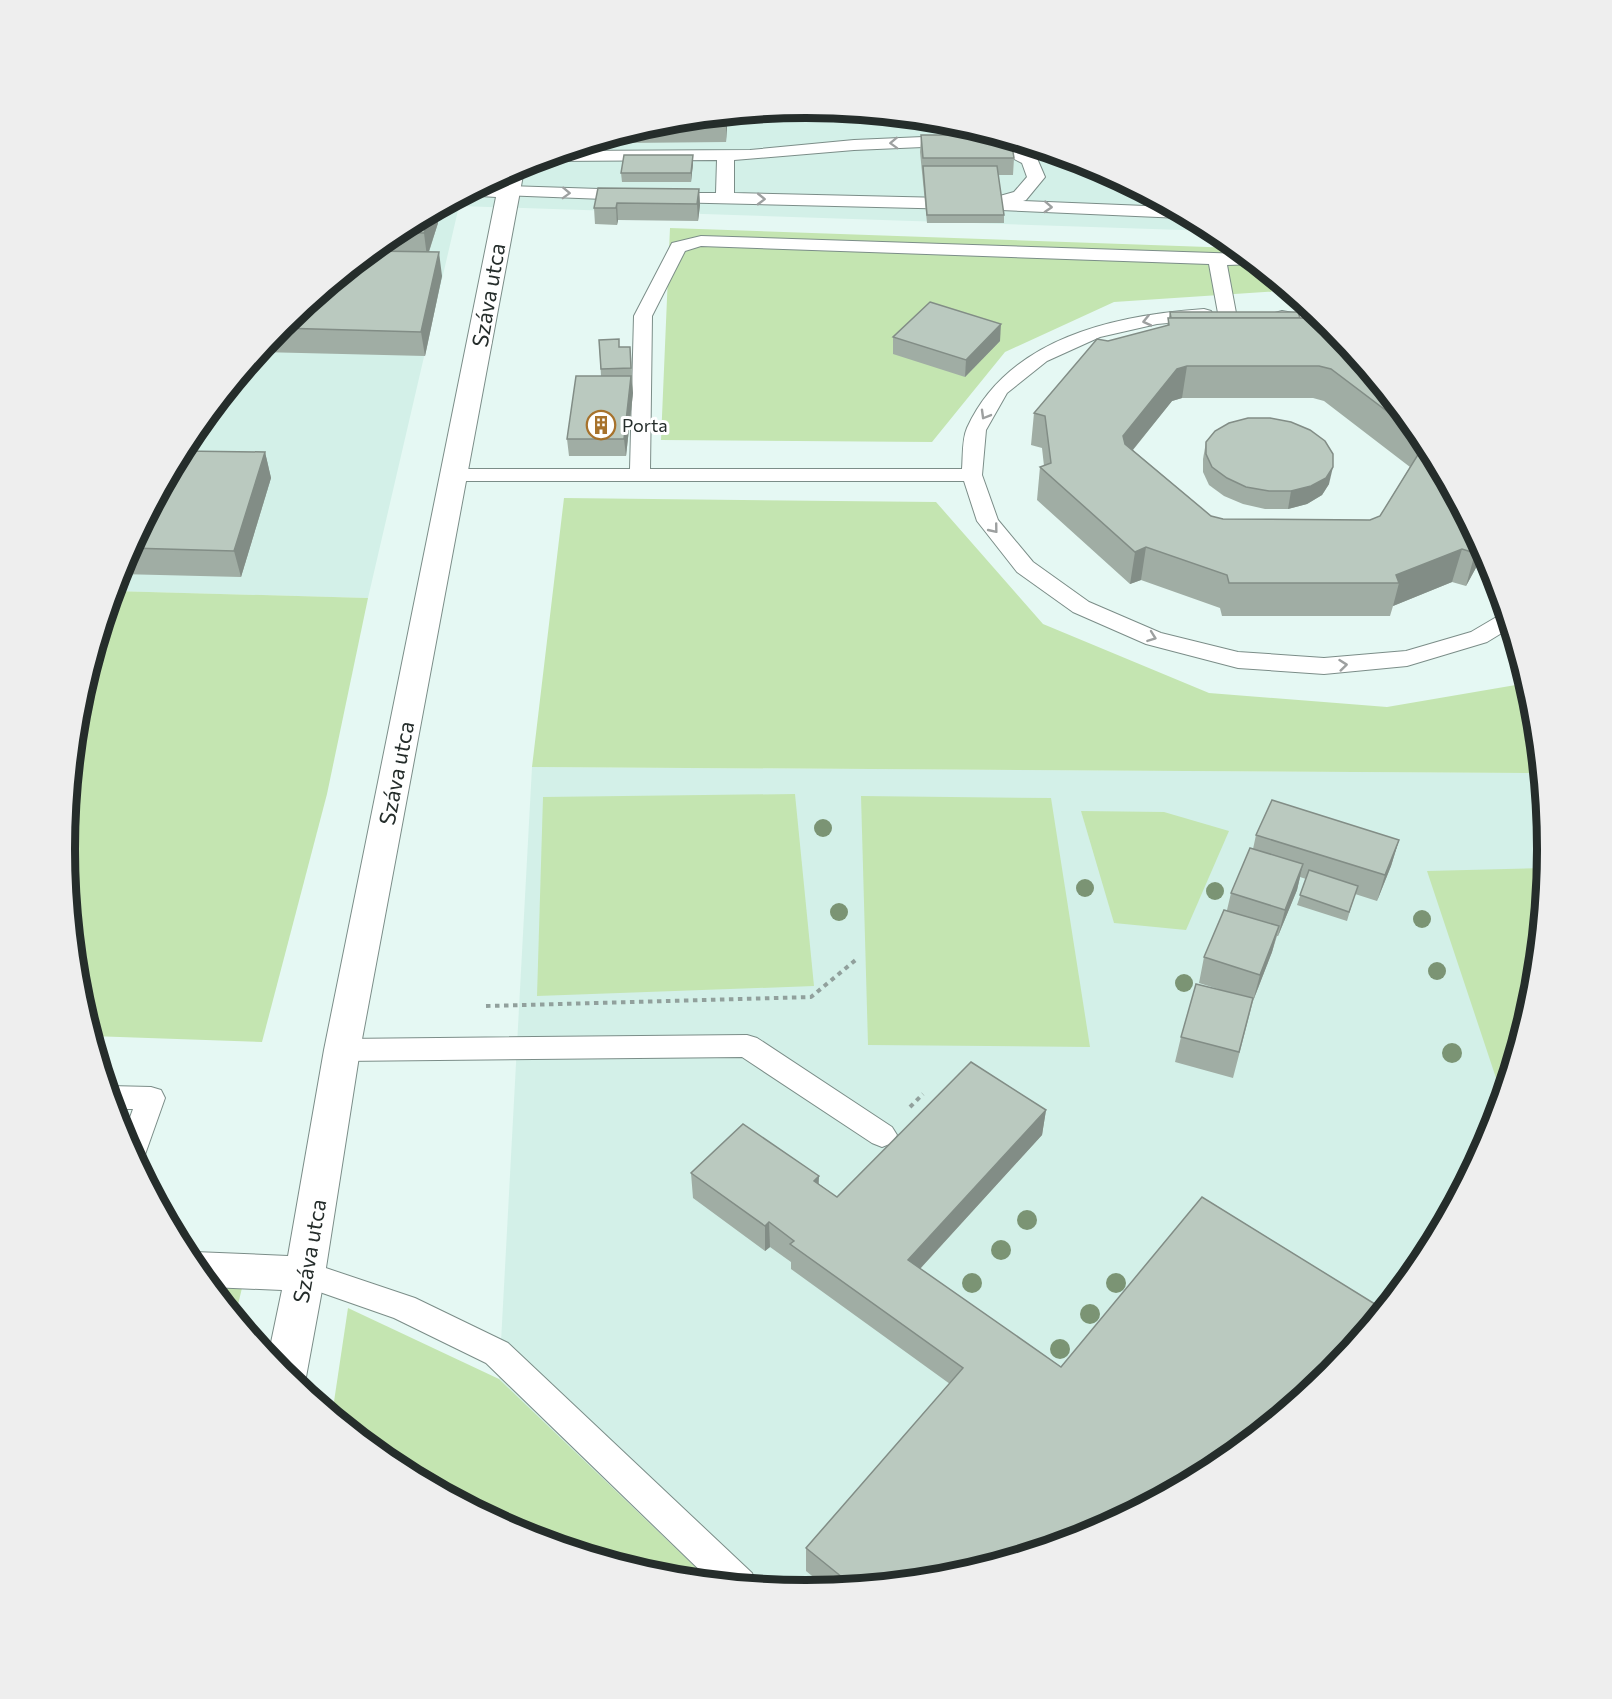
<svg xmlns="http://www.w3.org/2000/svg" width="1612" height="1699" font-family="Commissioner,sans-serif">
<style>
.built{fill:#d3f0e8}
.green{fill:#c4e5b1}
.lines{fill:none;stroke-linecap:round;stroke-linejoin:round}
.lane-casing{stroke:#7b8d88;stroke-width:2}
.street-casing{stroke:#7b8d88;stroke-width:2}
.path{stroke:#91a09c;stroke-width:4;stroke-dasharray:4.5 4.5;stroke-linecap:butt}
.lane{fill:#fff;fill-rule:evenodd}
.street{fill:#fff;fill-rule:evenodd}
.tree{fill:#7b9474}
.wall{fill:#a0ada4;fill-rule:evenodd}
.shaded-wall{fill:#828d86}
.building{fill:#bac9bf;stroke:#828d86;stroke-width:1.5;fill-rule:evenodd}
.oneway{stroke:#9da0a0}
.labels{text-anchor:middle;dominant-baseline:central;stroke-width:6;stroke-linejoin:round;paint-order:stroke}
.far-poi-label{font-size:18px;fill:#252d2b;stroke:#fff;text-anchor:start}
.street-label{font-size:22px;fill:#252d2b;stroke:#fff}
.rim{fill:none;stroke:#252d2b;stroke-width:8}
</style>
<rect width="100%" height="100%" fill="#e5f8f3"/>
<g class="built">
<path d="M806 108 951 122 1090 165 1213 231 459 206 368 598 113 591 121 565 190 437 282 325 394 233 523 164 662 122Z"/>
<path d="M532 767 1540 773 1547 850 1533 994 1491 1134 1422 1262 1330 1374 1218 1466 1089 1535 950 1577 806 1591 711 1582 499 1379Z"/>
</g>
<g class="green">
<path d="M670 228 1236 248 1292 293 1279 291 1114 302 1005 352 932 442 661 440Z"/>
<path d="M564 498 936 502 1043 624 1209 693 1387 707 1527 683 1533 705 1540 773 532 767Z"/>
<path d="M113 591 368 598 327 794 262 1042 91 1036 79 994 65 849 79 705Z"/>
<path d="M795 794 814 986 537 996 543 797Z"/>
<path d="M861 796 1051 798 1090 1047 868 1045Z"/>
<path d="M1081 811 1164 812 1229 831 1186 930 1114 923Z"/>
<path d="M1546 868 1533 994 1502 1096 1427 871Z"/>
<path d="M210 1287 242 1288 235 1317Z"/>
<path d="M348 1308 499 1379 711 1582 661 1577 522 1534 394 1466 332 1415Z"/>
</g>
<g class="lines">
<g class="lane-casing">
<g id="lane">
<path d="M821 109 878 115 871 119 737 120 729 116 789 110Z"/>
<path d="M946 136 1001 137 1025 145 1019 148 1036 156 1045 177 1026 200 1023 201 1170 207 1187 217 1181 218 1001 210 666 202 660 201 657 197 660 193H716L717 160 551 161 544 158 567 151 750 150 854 140ZM946 146 991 147 1022 163 1027 177 1014 192 989 199 734 193V160L854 150Z"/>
<path d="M507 186 630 190 636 191 639 195 636 199 630 200 501 195 498 191 501 187Z"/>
<path d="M701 236 1244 254 1256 264 1227 265 1236 313 1234 317H1220L1218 313 1209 264 701 246 685 251 652 316 650 469H962C963 456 962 439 967 428 1008 338 1115 315 1204 309L1211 311 1213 315 1211 319 1157 324 1100 337 1047 361 1007 393 986 430 982 475 998 520 1033 562 1089 602 1161 633 1238 652 1324 658 1406 651 1471 632 1505 612 1510 628 1487 642 1407 666 1324 674 1238 668 1146 644 1073 612 1017 572 977 521 964 481H455L448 479 445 475 448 471 455 469H630L634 316 672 243Z"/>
<path d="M1282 311 1321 318 1334 330 1275 321 1273 317 1275 313Z"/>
<path d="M747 1035 757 1038 892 1127 897 1135 892 1143 882 1147 872 1143 742 1057 342 1061 332 1058 328 1050 332 1042 342 1039Z"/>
<path d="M110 1086 151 1087 161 1090 165 1098 142 1163 137 1164 123 1137 133 1109H113L107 1087Z"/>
<path d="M305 1261 415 1298 508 1343 752 1573 757 1586 712 1582 486 1363 394 1318 294 1283 290 1274 294 1265Z"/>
</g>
</g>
<g class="street-casing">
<path id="street" d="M521 165 524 170 360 1050 325 1274 306 1377 300 1389 281 1374 268 1357 282 1290 210 1287 186 1255 195 1252 288 1256 324 1050 496 197 466 195 486 184H499L501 176Z"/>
</g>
<g class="path">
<path d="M486 1006 811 997 858 958"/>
<path d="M910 1107 923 1094"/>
</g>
<use href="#lane" class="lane"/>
<use href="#street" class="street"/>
</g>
<g class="tree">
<circle cx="823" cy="828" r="9"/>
<circle cx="1085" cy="888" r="9"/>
<circle cx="1215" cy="891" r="9"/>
<circle cx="839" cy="912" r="9"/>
<circle cx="1422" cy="919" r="9"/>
<circle cx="1437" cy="971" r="9"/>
<circle cx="1184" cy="983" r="9"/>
<circle cx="1452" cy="1053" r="10"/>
<circle cx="1027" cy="1220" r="10"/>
<circle cx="1001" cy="1250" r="10"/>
<circle cx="972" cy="1283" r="10"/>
<circle cx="1116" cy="1283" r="10"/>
<circle cx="1090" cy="1314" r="10"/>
<circle cx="1060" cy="1349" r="10"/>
</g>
<g class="wall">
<path d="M727 116 726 142 625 143V133L662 122Z"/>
<path d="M921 135 1014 158 1013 175H998L1004 215V223H927L920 152Z"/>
<path d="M693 163 691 182H622L621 173Z"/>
<path d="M699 189 700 205 698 221 618 220 617 225 595 224 594 208Z"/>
<path d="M436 210 438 223 429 252 442 276 425 356 260 352 282 325 394 233Z"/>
<path d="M1170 312 1300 318 1316 325 1423 438 1484 553 1466 586 1452 582 1393 606 1390 616H1222L1220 608 1141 580 1130 584 1037 500 1040 467 1044 466 1042 448 1031 445 1034 413 1108 341 1167 326ZM1182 398H1313L1324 401 1410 467 1380 516 1370 520 1223 519 1211 516 1133 450 1172 401Z"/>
<path d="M893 337 1000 341 965 377 893 354Z"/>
<path d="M599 340 631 356 633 393 626 456H569L567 439 601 376Z"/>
<path d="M1206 442 1329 484 1322 495 1307 504 1288 509H1265L1243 504 1224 496 1209 485 1203 472V459Z"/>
<path d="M182 451 265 452 271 478 241 577 119 574 121 565Z"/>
<path d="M1256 835 1399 840 1391 866 1377 901 1355 894 1347 921 1297 905 1306 879 1300 877 1297 890 1278 936H1277L1272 952 1253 1001 1233 1078 1175 1062 1181 1037 1218 989 1199 983 1204 957 1227 910 1231 893 1253 849Z"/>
<path d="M1046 1110 1042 1135 920 1269 1061 1367 950 1577 828 1589 806 1571V1548L950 1384 791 1269V1262L770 1247 765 1251 693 1198 691 1173 819 1184 837 1197Z"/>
</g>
<g class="shaded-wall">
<path d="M727 116V128L726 142V126Z"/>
<path d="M693 155V163L691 182V173Z"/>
<path d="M699 189 700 205 698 221 697 204Z"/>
<path d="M617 203 618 220 617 225 616 208Z"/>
<path d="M436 210 438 223 427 257 424 233 430 214Z"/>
<path d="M439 252 442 276 425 356 421 332Z"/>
<path d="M1001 324 1000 341 965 377 966 360Z"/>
<path d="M1187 366 1182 398 1172 401 1118 468 1123 436 1177 369Z"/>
<path d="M631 376 633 393 626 456 624 439Z"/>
<path d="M265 452 271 478 241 577 234 551Z"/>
<path d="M1333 467 1329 484 1322 495 1307 504 1288 509 1291 491Z"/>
<path d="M1480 545 1484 553 1466 586 1475 553Z"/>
<path d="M1146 547 1141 580 1130 584 1135 552Z"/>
<path d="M1462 549 1452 582 1393 606 1399 583 1396 575Z"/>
<path d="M1399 840 1391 866 1377 901 1385 875Z"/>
<path d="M1303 864 1297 890 1278 936 1285 910Z"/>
<path d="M1279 926 1272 952 1253 1001 1260 975Z"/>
<path d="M1046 1110 1042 1135 906 1284 908 1260Z"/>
<path d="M819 1176 818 1201 814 1181Z"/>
<path d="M769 1222 770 1247 765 1251V1226Z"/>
</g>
<g class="building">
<path d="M727 116 726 126H648L662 122Z"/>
<path d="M921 135H991L997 136 1011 140 1014 158H923Z"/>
<path d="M624 155H693L691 173H621Z"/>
<path d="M923 166H997L1004 215H927Z"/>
<path d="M598 188 699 189 697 204 617 203 616 208H594Z"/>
<path d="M430 214 424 233 395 232Z"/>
<path d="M372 251 439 252 421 332 280 328Z"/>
<path d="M930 302 1001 324 966 360 893 337Z"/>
<path d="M1170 312H1298L1300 318H1171Z"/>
<path d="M1168 318H1314L1316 325 1334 330 1423 438 1480 545 1475 553 1462 549 1396 575 1399 583H1229L1227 575 1146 547 1135 552 1040 467 1051 463 1045 416 1034 413 1097 339 1108 341 1169 325ZM1187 366H1319L1331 369 1421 437 1424 445 1380 516 1370 520 1223 519 1211 516 1125 444 1123 436 1177 369Z"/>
<path d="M619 339V347H630L631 368 601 369 599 340Z"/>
<path d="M576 376H631L624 439H567Z"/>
<path d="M1248 418H1270L1291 422 1310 430 1325 441 1333 454V467L1326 478 1311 486 1291 491H1269L1246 487 1227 478 1212 467 1206 454V442L1215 431 1229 423Z"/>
<path d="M182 451 265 452 234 551 130 548Z"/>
<path d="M1272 800 1399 840 1385 875 1256 835Z"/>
<path d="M1250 848 1303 864 1285 910 1231 893Z"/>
<path d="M1309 870 1358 886 1349 912 1300 895Z"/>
<path d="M1224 910 1279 926 1260 975 1204 957Z"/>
<path d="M1196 984 1253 998 1239 1052 1181 1037Z"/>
<path d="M971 1062 1046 1110 908 1260 1061 1367 1202 1197 1383 1309 1330 1374 1218 1466 1089 1535 950 1577 853 1586 806 1548 963 1368 790 1244 794 1241 769 1222 765 1226 691 1173 743 1124 819 1176 814 1181 837 1197Z"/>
</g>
<defs><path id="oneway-chevron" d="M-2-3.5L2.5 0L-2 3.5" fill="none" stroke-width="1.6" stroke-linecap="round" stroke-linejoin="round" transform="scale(1.5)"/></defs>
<g class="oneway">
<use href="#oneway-chevron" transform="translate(894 143) rotate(178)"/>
<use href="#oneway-chevron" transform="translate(566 193) rotate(2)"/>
<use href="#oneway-chevron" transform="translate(761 199) rotate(1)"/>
<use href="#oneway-chevron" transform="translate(1048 207) rotate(3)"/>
<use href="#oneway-chevron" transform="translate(1147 321) rotate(167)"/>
<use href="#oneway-chevron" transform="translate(985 415) rotate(120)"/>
<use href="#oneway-chevron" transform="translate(994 529) rotate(51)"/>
<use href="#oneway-chevron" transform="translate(1152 637) rotate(20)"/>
<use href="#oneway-chevron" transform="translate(1343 665) rotate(-6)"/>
</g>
<defs>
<g id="building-ring" transform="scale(1.5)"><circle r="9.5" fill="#fff" stroke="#a7722c" stroke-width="1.5"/><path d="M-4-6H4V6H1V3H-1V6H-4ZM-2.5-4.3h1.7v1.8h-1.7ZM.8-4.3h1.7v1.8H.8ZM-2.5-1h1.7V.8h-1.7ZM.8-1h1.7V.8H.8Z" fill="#a7722c"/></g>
</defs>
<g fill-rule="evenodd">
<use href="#building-ring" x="601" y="425"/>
</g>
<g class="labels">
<g class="far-poi-label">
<text x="622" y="425">Porta</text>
</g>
<g class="street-label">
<text transform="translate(488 295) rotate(-80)">Száva utca</text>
<text transform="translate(396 773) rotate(-79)">Száva utca</text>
<text transform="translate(309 1251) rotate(-80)">Száva utca</text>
</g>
</g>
<path d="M0 0H1612V1699H0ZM75 849a731 731 0 1 1 1462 0a731 731 0 1 1-1462 0Z" fill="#eee" fill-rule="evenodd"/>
<path class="rim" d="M75 849a731 731 0 1 1 1462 0a731 731 0 1 1-1462 0Z"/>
</svg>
